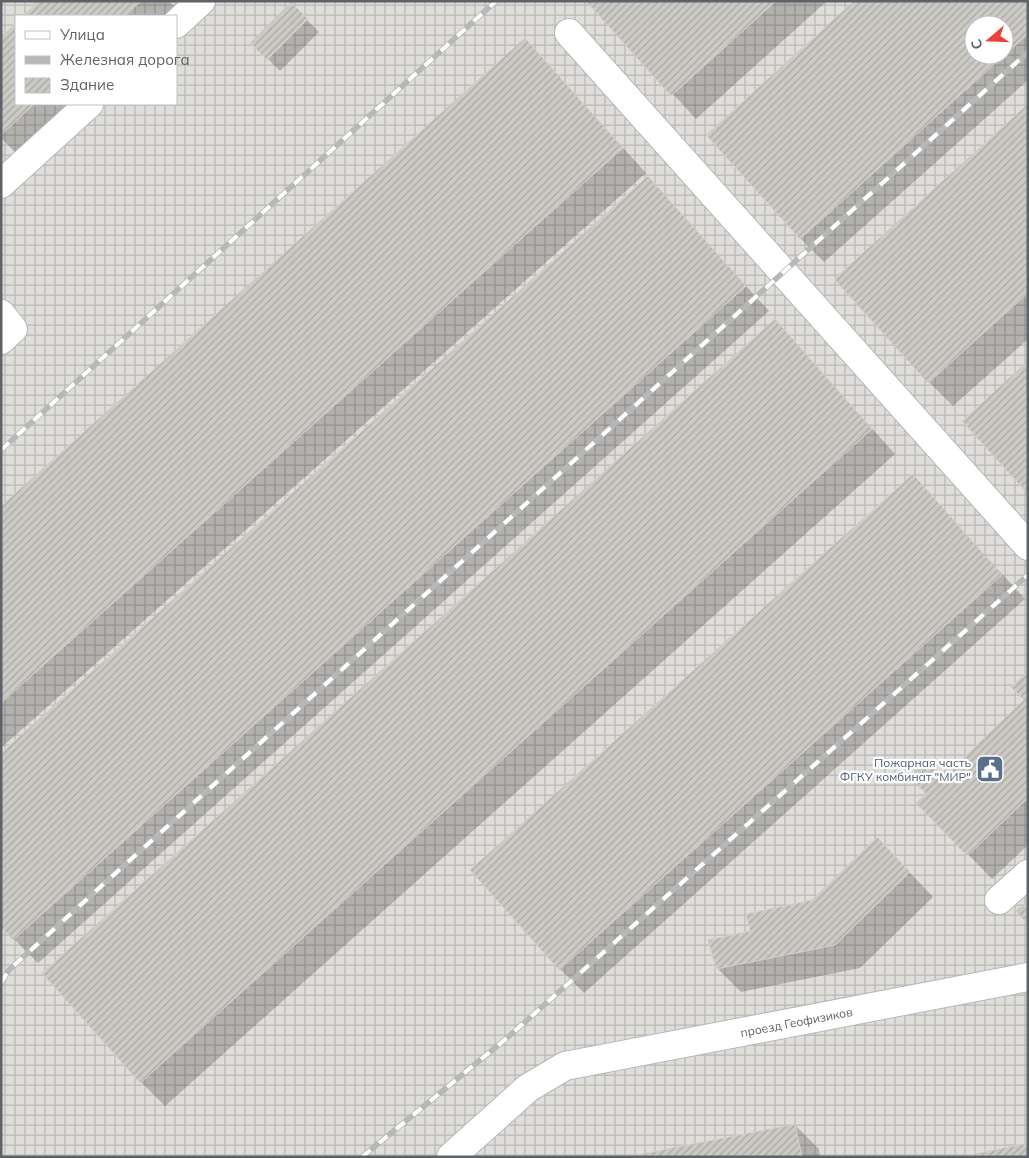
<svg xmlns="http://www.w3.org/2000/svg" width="1029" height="1158" font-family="Mulish,sans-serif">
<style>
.industrial{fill:url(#industrial-grid);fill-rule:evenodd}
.shadow{fill:#0003;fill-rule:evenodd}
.building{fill:url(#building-hatch);stroke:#d6d1c6;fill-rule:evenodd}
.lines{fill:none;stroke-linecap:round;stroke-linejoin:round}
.minor-casing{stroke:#b5b8bc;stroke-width:30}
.minor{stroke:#fff;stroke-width:28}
.rail-casing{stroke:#b6b7b8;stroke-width:5.5}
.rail{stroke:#fff;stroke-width:4;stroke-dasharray:11;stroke-linecap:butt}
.labels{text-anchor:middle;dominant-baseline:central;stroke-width:4.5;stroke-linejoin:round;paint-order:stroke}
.service-label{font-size:12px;fill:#4e5e75;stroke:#fff;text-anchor:end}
.street-label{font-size:12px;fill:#5f6368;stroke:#fff}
</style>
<defs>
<pattern id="industrial-grid" width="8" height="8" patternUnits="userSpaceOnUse" patternTransform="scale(1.25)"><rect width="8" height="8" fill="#e0deda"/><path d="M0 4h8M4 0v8" fill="none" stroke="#b9b8b5"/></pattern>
<pattern id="building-hatch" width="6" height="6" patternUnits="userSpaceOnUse" patternTransform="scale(1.25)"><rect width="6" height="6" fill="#cccac5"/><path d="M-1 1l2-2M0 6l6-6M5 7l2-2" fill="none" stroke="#a9a8a4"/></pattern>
</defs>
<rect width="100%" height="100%" fill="#f1efe8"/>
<path class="industrial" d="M1 1H1028V1157H1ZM16 16H176V104H16ZM974 25H1004V55H974Z"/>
<g class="shadow">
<path d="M41 1H169L179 11 174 16H25Z"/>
<path d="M588 1H827L696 119Z"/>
<path d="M856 1H1028V80L824 262 800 238ZM974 25H1004V55H974Z"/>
<path d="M291 4 319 32 280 71 252 43Z"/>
<path d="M16 25V104H83L23 160 1 138V39Z"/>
<path d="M525 40 646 173 1 748V508Z"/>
<path d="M1028 106V339L953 406 929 382Z"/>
<path d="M648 178 769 311 38 963 14 939Z"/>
<path d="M775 321 895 454 165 1106 141 1082Z"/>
<path d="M913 476 1025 599 584 993 560 969Z"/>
<path d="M1028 673V845L992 879 918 803 1025 700Z"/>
<path d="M877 838 933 897 860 968 741 992 717 968 813 901Z"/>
<path d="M795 1125 819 1149 820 1157H632Z"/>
</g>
<g class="building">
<path d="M39 1H141L125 16H23Z"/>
<path d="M586 1H776L671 96Z"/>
<path d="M854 1H1028V34L800 239 706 135ZM974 25H1004V55H974Z"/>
<path d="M291 2 308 19 267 60 250 43Z"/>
<path d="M16 23V104H34L1 135V37Z"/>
<path d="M525 38 623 148 1 703V506Z"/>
<path d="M1028 104V293L928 383 834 279Z"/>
<path d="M648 176 746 286 13 940 1 927V753Z"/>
<path d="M775 319 872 429 140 1083 42 973Z"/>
<path d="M1028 361V494L962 421Z"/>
<path d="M913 474 1002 575 559 970 470 870Z"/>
<path d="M1028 671V798L967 856 916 803 926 794 910 777 928 760 943 777 1024 700 1011 687Z"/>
<path d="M877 837 910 872 835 945 716 969 708 940 750 931 746 914 812 900Z"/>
<path d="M1028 901V925L1016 911Z"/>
<path d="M795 1124 802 1157H626Z"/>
<path d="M1028 1143V1157H960Z"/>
</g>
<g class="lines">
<g class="minor-casing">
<g id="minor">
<path d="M176 24 201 1"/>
<path d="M569 33 1028 546"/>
<path d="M1 184 89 104"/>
<path d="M1 314 13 329 1 340"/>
<path d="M999 900 1028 874"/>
<path id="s1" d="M451 1157 528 1088 565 1066 1028 977"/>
</g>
</g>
<use href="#minor" class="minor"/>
<g class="rail-casing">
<g id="rail">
<path d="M1 450 496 1"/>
<path d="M1 983 9 970 119 870 1028 52"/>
<path d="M362 1157 507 1038 1028 575"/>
</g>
</g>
<use href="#rail" class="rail"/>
</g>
<defs>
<g id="civic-square" transform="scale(1.4375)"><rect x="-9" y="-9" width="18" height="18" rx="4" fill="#5c6f8a" stroke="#fff"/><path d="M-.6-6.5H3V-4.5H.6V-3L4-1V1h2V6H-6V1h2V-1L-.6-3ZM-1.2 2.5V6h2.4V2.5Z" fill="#fff"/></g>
</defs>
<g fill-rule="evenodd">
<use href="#civic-square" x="990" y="769"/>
</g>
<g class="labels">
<g class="service-label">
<text x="971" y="762">Пожарная часть<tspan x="971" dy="14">ФГКУ комбинат "МИР"</tspan></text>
</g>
<g class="street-label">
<text stroke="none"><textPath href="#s1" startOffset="382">проезд Геофизиков</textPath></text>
</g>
</g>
<rect width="1029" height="1158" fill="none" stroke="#5f6368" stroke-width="5"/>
<rect x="15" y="15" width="162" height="90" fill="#ffffff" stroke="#bfc1c3"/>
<rect x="25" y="31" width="25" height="8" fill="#ffffff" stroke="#bfc1c3"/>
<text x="60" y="40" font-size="15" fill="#5f6368">Улица</text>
<rect x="25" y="56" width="25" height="8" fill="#b6b7b8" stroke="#bfc1c3"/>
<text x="60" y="65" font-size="15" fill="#5f6368">Железная дорога</text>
<rect x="25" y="78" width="25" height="15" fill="url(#building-hatch)" stroke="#bfc1c3"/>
<text x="60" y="90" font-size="15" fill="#5f6368">Здание</text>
<g transform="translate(989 40) rotate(251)"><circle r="24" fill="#ffffff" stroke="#bfc1c3"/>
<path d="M0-4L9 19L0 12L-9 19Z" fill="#ea4335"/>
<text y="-8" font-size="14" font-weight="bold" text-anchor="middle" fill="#5f6368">С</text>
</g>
</svg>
